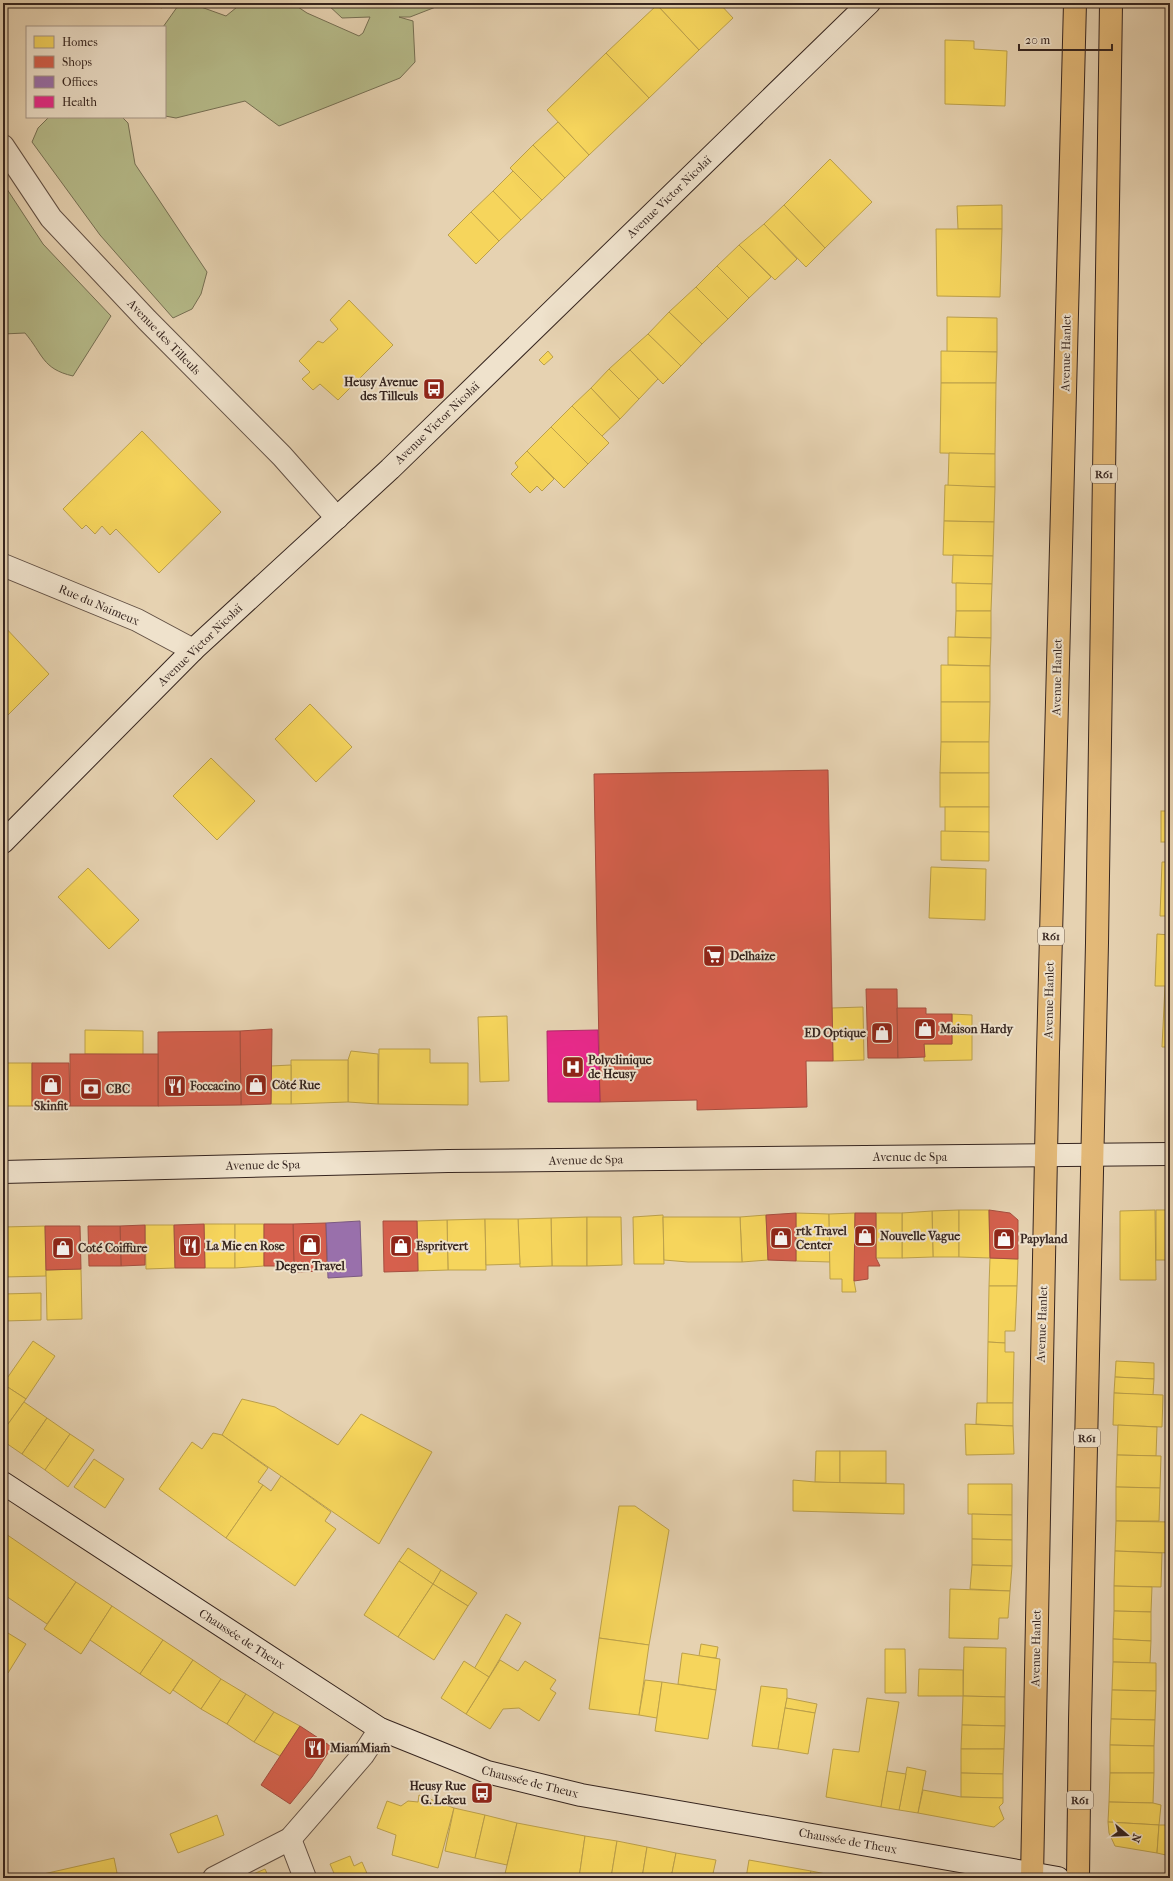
<svg xmlns="http://www.w3.org/2000/svg" width="1173" height="1881" font-family="'IM FELL French Canon',serif">
<style>
.green{fill:#b6bb8a;stroke:#767054}
.homes{fill:#f6d55c;stroke:#bca04a}
.shops{fill:#d6604d;stroke:#a64e3f}
.offices{fill:#9970ab;stroke:#7b5a81}
.health{fill:#e7298a;stroke:#b2286a}
.lines{fill:none;stroke-linecap:round;stroke-linejoin:round}
.street-casing{stroke:#625044;stroke-width:24}
.secondary-casing{stroke:#36251f;stroke-width:24}
.highway-casing{stroke:#36251f;stroke-width:24}
.street{stroke:#efe2cc;stroke-width:22}
.secondary{stroke:#efe2cc;stroke-width:22}
.highway{stroke:#e3b978;stroke-width:22}
.labels{text-anchor:middle;dominant-baseline:central;stroke-width:4;stroke-linejoin:round;paint-order:stroke}
.shield{fill:#efe2cc;stroke:#6e5e53;stroke-width:1}
.shield-label{font-size:11px;font-weight:bold;fill:#36251f}
.street-label{font-size:12px;fill:#36251f;stroke:#efe2cc}
.poi-label{font-size:12px;font-weight:bold;fill:#36251f;stroke:#efe2cc;text-anchor:start}
</style>
<rect width="100%" height="100%" fill="#e6d2b1"/>
<filter id="stains"><feTurbulence type="fractalNoise" baseFrequency=".005" numOctaves="4"/><feColorMatrix values="0 0 0 0 .2 0 0 0 0 .09 0 0 0 0 .02 0 0 0 .5 -.17"/></filter>
<radialGradient id="worn" r=".72"><stop offset=".6" stop-color="#630" stop-opacity="0"/><stop offset="1" stop-color="#630" stop-opacity=".3"/></radialGradient>
<g class="green">
<path d="M180 3H190L226 16 242 3H292L307 13 359 36 363 33 370 17 342 18 326 3H446L410 17H399L413 21 415 62 400 78 279 126 245 101 176 118 165 116V27H163Z"/>
<path d="M49 117H122L128 123 135 164 207 272 201 294 192 309 173 318 100 235 32 142 38 128Z"/>
<path d="M3 183 43 244 111 316 73 376C42 369 43 354 25 333L3 334Z"/>
</g>
<g class="homes">
<path d="M115 3H136L128 6Z"/>
<path d="M143 3H163L162 8Z"/>
<path d="M659 3H719L733 18 699 50 657 5Z"/>
<path d="M657 5 699 50 649 98 606 53Z"/>
<path d="M945 40 974 41V49L1007 51 1005 106 945 104Z"/>
<path d="M606 53 649 98 589 155 547 110Z"/>
<path d="M558 122 589 155 565 178 533 145Z"/>
<path d="M533 145 565 178 542 200 510 168Z"/>
<path d="M830 159 872 202 825 248 784 205Z"/>
<path d="M513 171 542 200 521 220 493 191Z"/>
<path d="M493 191 521 220 499 241 471 212Z"/>
<path d="M784 205 825 248 806 267 764 224Z"/>
<path d="M1002 205V229H958L957 206Z"/>
<path d="M471 212 499 241 476 264 448 235Z"/>
<path d="M764 224 797 259 775 280 739 245Z"/>
<path d="M936 229H1002L1000 297 937 296Z"/>
<path d="M739 245 771 277 749 298 717 266Z"/>
<path d="M717 266 749 298 728 319 696 287Z"/>
<path d="M696 287 728 319 702 344 669 312Z"/>
<path d="M349 300 393 345 338 400 320 384 313 390 302 379 310 372 299 361 318 341 323 343 338 329 330 320Z"/>
<path d="M669 312 702 344 681 366 648 334Z"/>
<path d="M947 317 997 318V352H947Z"/>
<path d="M648 334 681 366 663 384 630 350Z"/>
<path d="M630 350 658 379 639 399 609 369Z"/>
<path d="M548 351 553 357 544 365 539 360Z"/>
<path d="M941 351 997 352 996 383H941Z"/>
<path d="M609 369 639 399 620 419 591 388Z"/>
<path d="M941 383H996L995 454 940 453Z"/>
<path d="M591 388 620 419 601 437 572 406Z"/>
<path d="M572 406 609 443 588 464 551 427Z"/>
<path d="M551 427 588 464 564 488 527 451Z"/>
<path d="M142 431 221 512 159 573 116 529 110 535 102 526 95 534 86 525 82 529 63 509Z"/>
<path d="M527 451 554 479 542 491 537 486 530 493 511 474 518 467 515 463Z"/>
<path d="M949 453 995 454V487L948 486Z"/>
<path d="M945 485 995 487 994 522 944 521Z"/>
<path d="M944 521 994 522 993 556 943 555Z"/>
<path d="M953 555 993 556 992 584 952 583Z"/>
<path d="M956 583 992 584 991 611H956Z"/>
<rect x="1169" y="604" width="1" height="31"/>
<path d="M956 611H991V638L955 637Z"/>
<path d="M3 625 49 674 3 720Z"/>
<path d="M1169 635H1170V664H1168Z"/>
<path d="M948 637 991 638 990 666 948 665Z"/>
<rect x="1168" y="664" width="2" height="19"/>
<path d="M941 665 990 666V702H941Z"/>
<path d="M1168 683H1170V707H1167Z"/>
<path d="M941 702H990L989 742H941Z"/>
<path d="M310 704 352 747 316 782 275 739Z"/>
<rect x="1167" y="707" width="3" height="23"/>
<rect x="1167" y="730" width="3" height="29"/>
<path d="M941 742H989V773H940Z"/>
<path d="M211 758 255 801 217 840 173 796Z"/>
<rect x="1167" y="759" width="3" height="52"/>
<rect x="940" y="773" width="49" height="34"/>
<rect x="945" y="807" width="44" height="25"/>
<rect x="1161" y="811" width="9" height="31"/>
<path d="M941 831 989 832V861L941 860Z"/>
<path d="M1162 862H1170V916H1160Z"/>
<path d="M931 867 986 869 985 920 929 918Z"/>
<path d="M88 868 139 920 109 949 58 897Z"/>
<path d="M1157 934 1170 935V1047H1162L1165 986H1155Z"/>
<path d="M863 1007 864 1060 833 1061 832 1008Z"/>
<path d="M952 1014 972 1015V1060L924 1061V1044H952Z"/>
<path d="M507 1016 509 1081 480 1082 478 1017Z"/>
<path d="M85 1030 143 1031V1055L85 1054Z"/>
<path d="M379 1049H430V1063H468V1105L378 1104Z"/>
<path d="M351 1051 378 1054V1104L348 1102V1060Z"/>
<path d="M291 1060H348V1102L291 1104Z"/>
<rect x="3" y="1063" width="29" height="43"/>
<path d="M291 1065V1104H271V1066Z"/>
<path d="M959 1210V1257H933L932 1211Z"/>
<path d="M959 1210H989L990 1258 959 1257Z"/>
<path d="M1155 1210 1156 1280H1120V1211Z"/>
<rect x="1156" y="1210" width="14" height="50"/>
<path d="M932 1211 933 1257 902 1258V1213Z"/>
<path d="M796 1213 829 1214 830 1262 796 1261Z"/>
<path d="M855 1213 854 1281 856 1292H842V1279H830L829 1214Z"/>
<rect x="876" y="1213" width="26" height="45"/>
<path d="M663 1215 664 1264H634L633 1217Z"/>
<path d="M766 1215 768 1260 742 1262 740 1217Z"/>
<path d="M587 1217V1266H552L551 1218Z"/>
<path d="M587 1217H621L622 1265 587 1266Z"/>
<path d="M663 1217H740L742 1262H688L664 1260Z"/>
<path d="M551 1218 552 1266 520 1267 518 1219Z"/>
<path d="M485 1219 486 1270H448L447 1220Z"/>
<path d="M485 1219H518L520 1264 486 1265Z"/>
<path d="M447 1220 448 1270 418 1271 417 1221Z"/>
<path d="M204 1224H235V1268H205Z"/>
<path d="M235 1224H264V1266L235 1268Z"/>
<path d="M145 1225H174L175 1268 146 1269Z"/>
<path d="M45 1226 46 1276 3 1277V1227Z"/>
<path d="M990 1258 1018 1259 1017 1286H989Z"/>
<path d="M81 1269 82 1319 47 1320 46 1270Z"/>
<path d="M989 1286H1017L1015 1331H1005V1343L988 1342Z"/>
<path d="M41 1293V1320L4 1321 3 1294Z"/>
<path d="M33 1341 55 1356 26 1399 3 1384Z"/>
<path d="M988 1342 1005 1343V1352H1014L1013 1403H987Z"/>
<path d="M1116 1361 1154 1363V1379L1115 1377Z"/>
<path d="M1115 1377 1154 1379 1153 1395 1114 1393Z"/>
<path d="M3 1384 26 1399 3 1431Z"/>
<path d="M1114 1393 1163 1395 1162 1427 1113 1425Z"/>
<path d="M242 1399 275 1407 338 1445 361 1414 432 1452 379 1544 222 1435Z"/>
<path d="M24 1402 47 1418 22 1454 3 1441V1431Z"/>
<path d="M977 1403H1013V1426L976 1424Z"/>
<path d="M47 1418 70 1434 45 1470 22 1454Z"/>
<path d="M965 1424 1013 1426 1014 1454 966 1455Z"/>
<path d="M1118 1425 1157 1427 1156 1456 1117 1455Z"/>
<path d="M213 1433 222 1435 268 1468 258 1482 263 1485 226 1538 159 1489 192 1442 202 1449Z"/>
<path d="M70 1434 94 1450 68 1487 45 1470Z"/>
<path d="M816 1451H840V1483L815 1482Z"/>
<rect x="840" y="1451" width="46" height="32"/>
<path d="M1117 1455 1161 1456 1160 1488 1116 1487Z"/>
<path d="M94 1459 124 1479 105 1508 74 1487Z"/>
<path d="M281 1476 331 1512 325 1521 336 1529 295 1586 226 1538 263 1485 271 1491Z"/>
<path d="M793 1480 815 1482 904 1484V1514L793 1511Z"/>
<path d="M968 1484H1012V1515L968 1514Z"/>
<path d="M1116 1487 1160 1488 1159 1521H1116Z"/>
<path d="M619 1506H635L669 1530 649 1645 599 1638Z"/>
<path d="M972 1514 1012 1515V1540L972 1539Z"/>
<path d="M1116 1521 1170 1522V1553L1115 1551Z"/>
<path d="M3 1532 76 1582 47 1624 3 1594Z"/>
<path d="M972 1539 1012 1540V1566L972 1565Z"/>
<path d="M408 1548 441 1570 433 1584 399 1561Z"/>
<path d="M1115 1551 1162 1553 1161 1587 1114 1586Z"/>
<path d="M399 1561 433 1584 398 1637 364 1615Z"/>
<path d="M972 1565 1012 1566 1010 1591 970 1589Z"/>
<path d="M441 1570 477 1593 468 1606 433 1584Z"/>
<path d="M76 1582 112 1606 81 1654 44 1629Z"/>
<path d="M433 1584 468 1606 434 1660 398 1637Z"/>
<path d="M1114 1586 1152 1587 1151 1612 1114 1611Z"/>
<path d="M950 1589 1010 1591 1008 1618H999L998 1639 949 1638Z"/>
<path d="M112 1606 163 1640 140 1674 90 1640Z"/>
<path d="M1114 1611 1151 1612V1641L1113 1639Z"/>
<path d="M506 1614 521 1623 489 1677 474 1669Z"/>
<path d="M3 1630 26 1644 8 1673 3 1670Z"/>
<path d="M599 1638 649 1645 639 1715 589 1709Z"/>
<path d="M1113 1639 1151 1641 1150 1663 1113 1662Z"/>
<path d="M163 1640 193 1660 170 1694 140 1674Z"/>
<path d="M701 1644 718 1647 716 1658 699 1656Z"/>
<path d="M964 1647 1006 1648 1005 1697 963 1696Z"/>
<path d="M885 1649H905L906 1693H885Z"/>
<path d="M682 1653 720 1659 716 1690 678 1684Z"/>
<path d="M193 1660 221 1679 201 1709 173 1690Z"/>
<path d="M500 1660 518 1671 525 1661 556 1680 550 1689 556 1693 539 1721 519 1708 503 1709 490 1729 466 1714Z"/>
<path d="M464 1661 489 1677 466 1714 441 1698Z"/>
<path d="M1113 1662 1156 1663V1691L1112 1690Z"/>
<path d="M919 1669 963 1670V1696H918Z"/>
<path d="M221 1679 246 1694 227 1724 201 1709Z"/>
<path d="M645 1680 662 1682 657 1718 639 1715Z"/>
<path d="M662 1682 716 1690 708 1739 655 1731Z"/>
<path d="M761 1686 787 1689V1698L778 1749 752 1746Z"/>
<path d="M1112 1690 1156 1691 1155 1720 1111 1719Z"/>
<path d="M246 1694 274 1712 254 1742 227 1724Z"/>
<path d="M963 1696 1005 1697V1726L962 1725Z"/>
<path d="M787 1698 817 1704 815 1713 785 1708Z"/>
<path d="M867 1698 899 1702 881 1807 826 1797 833 1749 859 1752Z"/>
<path d="M785 1708 815 1713 808 1754 778 1749Z"/>
<path d="M274 1712 300 1726 280 1756 254 1742Z"/>
<path d="M1111 1719 1155 1720 1154 1746 1110 1745Z"/>
<path d="M962 1725 1005 1726 1004 1749H961Z"/>
<path d="M1110 1745 1154 1746V1773H1110Z"/>
<path d="M961 1749H1004L1003 1774 961 1773Z"/>
<path d="M907 1767 926 1771 918 1813 899 1810Z"/>
<path d="M887 1771 906 1774 899 1810 881 1807Z"/>
<path d="M961 1773 1003 1774V1798L961 1797Z"/>
<path d="M1110 1773H1154L1153 1803 1109 1802Z"/>
<path d="M923 1790 961 1797 1003 1798V1803L999 1807 1004 1819 994 1827 918 1813Z"/>
<path d="M419 1795 454 1808 438 1868 392 1855 396 1835 377 1828 387 1801 401 1806 408 1801 418 1802Z"/>
<path d="M1109 1802 1153 1803 1161 1805 1159 1825 1108 1822Z"/>
<path d="M454 1808 485 1815 475 1858 445 1851Z"/>
<path d="M217 1815 224 1835 178 1853 170 1834Z"/>
<path d="M485 1815 517 1823 507 1865 475 1858Z"/>
<path d="M1108 1822 1159 1825 1157 1853 1115 1846 1109 1833Z"/>
<path d="M517 1823 585 1836 579 1878H504Z"/>
<path d="M1159 1825H1170V1856L1157 1853Z"/>
<path d="M585 1836 617 1841 611 1878H579Z"/>
<path d="M617 1841 647 1847 642 1878H611Z"/>
<path d="M647 1847 676 1853 671 1878H642Z"/>
<path d="M676 1853 716 1860 712 1878H671Z"/>
<path d="M350 1856 354 1866 362 1862 369 1878H336L330 1864Z"/>
<path d="M114 1858 118 1878H40L39 1875Z"/>
<path d="M749 1860 811 1871 809 1878H746Z"/>
<path d="M265 1869 269 1878H244Z"/>
<path d="M811 1871 841 1877 840 1878H809Z"/>
</g>
<g class="shops">
<path d="M828 770 833 1061H806L807 1107 697 1110V1100L600 1102 594 774Z"/>
<path d="M866 989H897L898 1058H868Z"/>
<path d="M897 1008H926V1014H952V1044H924L925 1057 898 1058Z"/>
<path d="M272 1029 271 1104 241 1105 240 1031Z"/>
<path d="M240 1031 241 1105 158 1106V1032Z"/>
<rect x="70" y="1054" width="88" height="52"/>
<path d="M32 1063H69L70 1106H32Z"/>
<path d="M989 1210 1010 1213 1018 1220V1259L990 1258Z"/>
<path d="M796 1213V1261L768 1260 766 1215Z"/>
<path d="M855 1213H876V1258L880 1266H868V1279L854 1281Z"/>
<path d="M383 1221H417L418 1271 384 1272Z"/>
<path d="M326 1223 327 1271 294 1272 293 1224Z"/>
<path d="M204 1224 205 1268H175L174 1225Z"/>
<path d="M264 1224H293L294 1266H264Z"/>
<path d="M145 1225V1265L121 1266 120 1226Z"/>
<path d="M45 1226H80L81 1269 46 1270Z"/>
<path d="M88 1226H120L121 1266H89Z"/>
<path d="M300 1726 332 1747 312 1777 290 1804 261 1785Z"/>
</g>
<path class="offices" d="M360 1221 362 1276 328 1278 326 1223Z"/>
<path class="health" d="M598 1030 600 1102H548L547 1031Z"/>
<g class="lines">
<g class="street-casing">
<g id="street">
<path d="M3 146 51 218 147 320 282 456 337 518"/>
<path d="M3 565 137 620 193 650"/>
<path d="M290 1839 305 1878"/>
<path d="M214 1878 290 1839 363 1755 380 1729"/>
</g>
</g>
<g class="secondary-casing">
<g id="secondary">
<path d="M3 842 193 650 390 469 869 3"/>
<path d="M3 1172 448 1161 1170 1154"/>
<path d="M3 1483 380 1729 487 1772 581 1795 1058 1878"/>
</g>
</g>
<g class="highway-casing">
<g id="highway">
<path d="M1032 1878 1048 1052 1075 3"/>
<path d="M1078 1878 1080 1721 1097 943 1111 4"/>
</g>
</g>
<use href="#street" class="street"/>
<use href="#secondary" class="secondary"/>
<use href="#highway" class="highway"/>
</g>
<defs>
<g id="bus-square" transform="scale(1.15)"><rect x="-9" y="-9" width="18" height="18" rx="4" fill="#8f2418" stroke="#efe2cc"/><path d="M-5-6H5V4H4V6H2V4H-2V6H-4V4H-5ZM-3.5-4V0h7V-4ZM-3.5 1.2v1.5H-2V1.2ZM2 1.2v1.5H3.5V1.2Z" fill="#fff"/></g>
<g id="supermarket-square" transform="scale(1.15)"><rect x="-9" y="-9" width="18" height="18" rx="4" fill="#8f2418" stroke="#efe2cc"/><path d="M-6-5.5h2.5l.6 2H6L4.5 2H-2.5L-4.4-4H-6ZM-1.5 3.2a1.3 1.3 0 1 0 .1 0ZM3 3.2a1.3 1.3 0 1 0 .1 0Z" fill="#fff"/></g>
<g id="shop-square" transform="scale(1.15)"><rect x="-9" y="-9" width="18" height="18" rx="4" fill="#8f2418" stroke="#efe2cc"/><path d="M-5-2.5h2.3a2.7 3.5 0 0 1 5.4 0H5L5.5 6h-11ZM-1.5-2.5h3a1.5 2.3 0 0 0-3 0Z" fill="#fff"/></g>
<g id="hospital-square" transform="scale(1.15)"><rect x="-9" y="-9" width="18" height="18" rx="4" fill="#8f2418" stroke="#efe2cc"/><path d="M-5-5h3v3.5h4V-5h3V5h-3V1.5h-4V5h-3Z" fill="#fff"/></g>
<g id="restaurant-square" transform="scale(1.15)"><rect x="-9" y="-9" width="18" height="18" rx="4" fill="#8f2418" stroke="#efe2cc"/><path d="M-5-6h1v4h1v-4h1v4h1v-4h1v5L-1.5 .5V6h-2V.5L-5-1ZM5-6V6H3V1.5H1.5Q1.5-4 5-6Z" fill="#fff"/></g>
<g id="bank-square" transform="scale(1.15)"><rect x="-9" y="-9" width="18" height="18" rx="4" fill="#8f2418" stroke="#efe2cc"/><path d="M-6-4H6V4H-6ZM0-2.3a2.3 2.3 0 1 0 0 4.6a2.3 2.3 0 1 0 0-4.6Z" fill="#fff"/></g>
</defs>
<g fill-rule="evenodd">
<use href="#bus-square" x="434" y="389"/>
<use href="#supermarket-square" x="714" y="956"/>
<use href="#shop-square" x="925" y="1029"/>
<use href="#shop-square" x="882" y="1033"/>
<use href="#hospital-square" x="573" y="1067"/>
<use href="#shop-square" x="51" y="1085"/>
<use href="#shop-square" x="256" y="1085"/>
<use href="#restaurant-square" x="175" y="1086"/>
<use href="#bank-square" x="91" y="1089"/>
<use href="#shop-square" x="865" y="1236"/>
<use href="#shop-square" x="781" y="1238"/>
<use href="#shop-square" x="1004" y="1239"/>
<use href="#shop-square" x="310" y="1245"/>
<use href="#restaurant-square" x="190" y="1246"/>
<use href="#shop-square" x="401" y="1246"/>
<use href="#shop-square" x="63" y="1248"/>
<use href="#restaurant-square" x="315" y="1748"/>
<use href="#bus-square" x="482" y="1793"/>
</g>
<g class="labels">
<g class="shield">
<rect x="1091" y="465" width="26" height="18" rx="3"/>
<rect x="1038" y="927" width="26" height="18" rx="3"/>
<rect x="1074" y="1429" width="26" height="18" rx="3"/>
<rect x="1067" y="1791" width="26" height="18" rx="3"/>
</g>
<g class="shield-label">
<text x="1104" y="474">R61</text>
<text x="1051" y="936">R61</text>
<text x="1087" y="1438">R61</text>
<text x="1080" y="1800">R61</text>
</g>
<g class="street-label">
<text transform="translate(669 197) rotate(-44)">Avenue Victor Nicolaï</text>
<text transform="translate(164 337) rotate(46)">Avenue des Tilleuls</text>
<text transform="translate(1066 353) rotate(-89)">Avenue Hanlet</text>
<text transform="translate(437 423) rotate(-44)">Avenue Victor Nicolaï</text>
<text transform="translate(99 605) rotate(23)">Rue du Naimeux</text>
<text transform="translate(200 645) rotate(-44)">Avenue Victor Nicolaï</text>
<text transform="translate(1057 677) rotate(-89)">Avenue Hanlet</text>
<text transform="translate(1049 1000) rotate(-89)">Avenue Hanlet</text>
<text x="910" y="1157">Avenue de Spa</text>
<text transform="translate(586 1160) rotate(-1)">Avenue de Spa</text>
<text transform="translate(263 1165) rotate(-1)">Avenue de Spa</text>
<text transform="translate(1042 1324) rotate(-88)">Avenue Hanlet</text>
<text transform="translate(242 1639) rotate(33)">Chaussée de Theux</text>
<text transform="translate(1036 1648) rotate(-89)">Avenue Hanlet</text>
<text transform="translate(530 1782) rotate(14)">Chaussée de Theux</text>
<text transform="translate(848 1841) rotate(10)">Chaussée de Theux</text>
</g>
<g class="poi-label">
<text x="418" y="382" text-anchor="end">Heusy Avenue<tspan x="418" dy="14">des Tilleuls</tspan></text>
<text x="730" y="956">Delhaize</text>
<text x="940" y="1029">Maison Hardy</text>
<text x="866" y="1033" text-anchor="end">ED Optique</text>
<text x="588" y="1060">Polyclinique<tspan x="588" dy="14">de Heusy</tspan></text>
<text x="272" y="1085">Côté Rue</text>
<text x="190" y="1086">Foccacino</text>
<text x="106" y="1089">CBC</text>
<text x="51" y="1106" text-anchor="middle">Skinfit</text>
<text x="796" y="1231">rtk Travel<tspan x="796" dy="14">Center</tspan></text>
<text x="880" y="1236">Nouvelle Vague</text>
<text x="1020" y="1239">Papyland</text>
<text x="206" y="1246">La Mie en Rose</text>
<text x="416" y="1246">Espritvert</text>
<text x="78" y="1248">Coté Coiffure</text>
<text x="310" y="1266" text-anchor="middle">Degen Travel</text>
<text x="330" y="1748">MiamMiam</text>
<text x="466" y="1786" text-anchor="end">Heusy Rue<tspan x="466" dy="14">G. Lekeu</tspan></text>
</g>
</g>
<rect width="1173" height="1881" fill="none" stroke="#e6d2b1" stroke-width="16"/>
<rect x="4" y="4" width="1165" height="1873" fill="none" stroke="#36251f" stroke-width="2"/>
<rect x="8" y="8" width="1157" height="1865" fill="none" stroke="#36251f"/>
<rect x="26" y="26" width="140" height="92" fill="#efe2cc" stroke="#a59687"/>
<rect x="34" y="36" width="20" height="12" fill="#f6d55c" stroke="#a59687"/>
<text x="62" y="46" font-size="12" fill="#36251f">Homes</text>
<rect x="34" y="56" width="20" height="12" fill="#d6604d" stroke="#a59687"/>
<text x="62" y="66" font-size="12" fill="#36251f">Shops</text>
<rect x="34" y="76" width="20" height="12" fill="#9970ab" stroke="#a59687"/>
<text x="62" y="86" font-size="12" fill="#36251f">Offices</text>
<rect x="34" y="96" width="20" height="12" fill="#e7298a" stroke="#a59687"/>
<text x="62" y="106" font-size="12" fill="#36251f">Health</text>
<g transform="translate(1127 1835) rotate(109)" stroke="#efe2cc" stroke-width="3" paint-order="stroke">
<path d="M0-3L7 15L0 10L-7 15Z" fill="#36251f"/>
<text y="-6" font-size="11" font-weight="bold" text-anchor="middle" fill="#36251f">N</text>
</g>
<path d="M1019 44v6h93v-6" fill="none" stroke="#36251f" stroke-width="2"/>
<text x="1025" y="44" font-size="12" fill="#36251f" stroke="#efe2cc" stroke-width="3" paint-order="stroke">20 m</text>
<rect width="100%" height="100%" filter="url(#stains)"/>
<rect width="100%" height="100%" fill="url(#worn)"/>
</svg>
